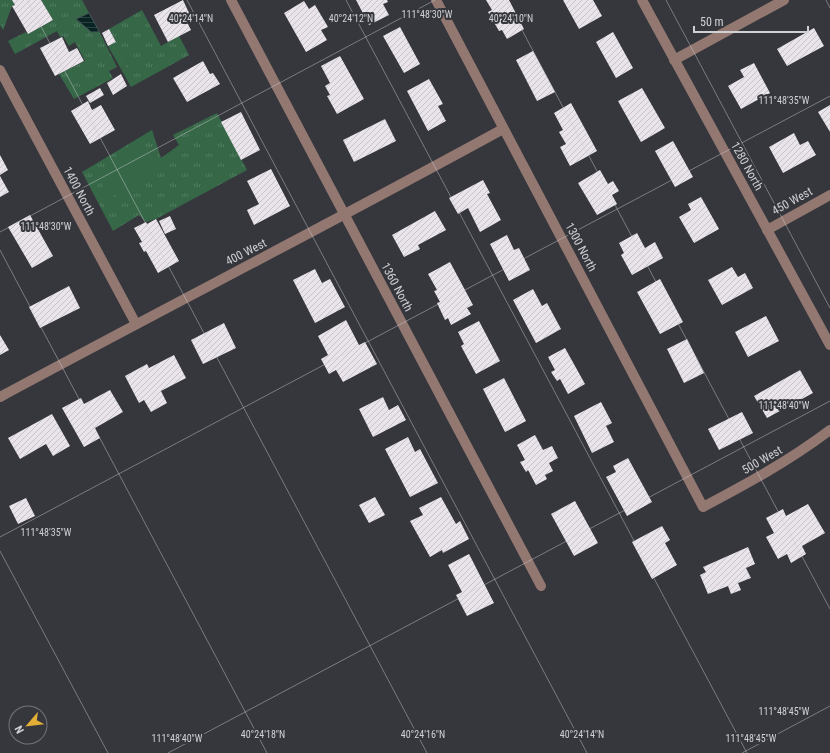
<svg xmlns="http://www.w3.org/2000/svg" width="830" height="753" font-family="'Roboto Condensed',sans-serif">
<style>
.grass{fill:url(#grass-tufts)}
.garden{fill:#366848}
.water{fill:url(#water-rules);stroke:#455758}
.building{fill:url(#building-hatch)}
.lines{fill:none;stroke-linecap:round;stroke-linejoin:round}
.minor{stroke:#937871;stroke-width:10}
.ticks{fill:none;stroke:#d0d1d5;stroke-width:1;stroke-opacity:0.45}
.labels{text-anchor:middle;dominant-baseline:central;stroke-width:4;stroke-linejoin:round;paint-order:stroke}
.street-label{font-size:12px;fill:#d0d1d5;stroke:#35373d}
.ticks-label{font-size:10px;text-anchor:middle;fill:#d0d1d5;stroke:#35373d;stroke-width:4;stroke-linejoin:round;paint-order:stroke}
</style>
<defs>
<pattern id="grass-tufts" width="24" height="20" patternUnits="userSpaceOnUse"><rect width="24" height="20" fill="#366848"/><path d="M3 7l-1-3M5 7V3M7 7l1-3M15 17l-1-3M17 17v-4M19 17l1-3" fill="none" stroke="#527d62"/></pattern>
<pattern id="water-rules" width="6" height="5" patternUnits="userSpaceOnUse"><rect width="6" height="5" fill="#092323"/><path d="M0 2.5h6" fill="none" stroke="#2c4242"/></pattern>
<pattern id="building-hatch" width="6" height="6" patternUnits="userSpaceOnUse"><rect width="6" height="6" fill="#e9e4ea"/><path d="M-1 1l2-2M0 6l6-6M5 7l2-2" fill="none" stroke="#c7c3c8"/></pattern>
</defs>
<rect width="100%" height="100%" fill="#35373d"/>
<g class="grass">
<path d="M0 0H12L15 5 12 6 3 30 0 25Z"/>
<path d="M41 0H82L89 13 77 19 97 32 99 31 117 67 109 71 113 78 74 99 59 74 85 61 75 42 69 46 63 36 60 37 57 31 15 54 8 41 26 32 28 34 53 20Z"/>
<path d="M142 10 161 46 179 36 189 55 131 87 121 69 129 64 109 29Z"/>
<path d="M217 113 247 170 156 219 146 222 139 215 113 231 82 172 152 130 161 158 179 145 173 135Z"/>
</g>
<g class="garden">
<path d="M117 41 129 64 121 69 108 46Z"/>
<path d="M143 147 156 172 108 199 98 175Z"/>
</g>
<path class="water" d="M89 13 99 31 97 32H91L76 19Z"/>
<g class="building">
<path d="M12 0H41L53 20 28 34 12 6 15 5Z"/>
<path d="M183 0 190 15 185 18 191 30 168 42 154 15Z"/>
<path d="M356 0H387L388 2 383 4 389 15 369 25Z"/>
<path d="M486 0H509L524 29 507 39 502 30 499 31 488 12 492 10Z"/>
<path d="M563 0H593L602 16 579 29Z"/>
<path d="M304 1 309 9 315 5 328 27 321 30 327 40 306 52 284 13Z"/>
<path d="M400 27 420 64 404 73 383 36Z"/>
<path d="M814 28 824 46 787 66 777 49Z"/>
<path d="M109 29 116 42 108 46 102 33Z"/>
<path d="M613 32 633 68 616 78 596 42Z"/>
<path d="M62 37 69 52 77 48 84 61 55 76 40 48Z"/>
<path d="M533 51 555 92 537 101 516 60Z"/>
<path d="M340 56 364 99 337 114 327 96 330 95 325 86 330 83 321 66Z"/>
<path d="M203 61 210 74 213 73 220 84 187 102 173 78Z"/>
<path d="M754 63 770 93 741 109 728 86 744 77 740 70Z"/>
<path d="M121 74 127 86 113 95 107 83Z"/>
<path d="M429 79 443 104 438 106 446 121 428 131 407 91Z"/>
<path d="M100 88 104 95 90 103 86 96Z"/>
<path d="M642 88 665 128 641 142 618 101Z"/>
<path d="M88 101 92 110 101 105 115 130 90 144 71 111Z"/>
<path d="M571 103 597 151 570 166 560 147 566 144 559 132 563 130 554 113Z"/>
<path d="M830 105V132L818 112Z"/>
<path d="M241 112 260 150 241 160 221 122Z"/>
<path d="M385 119 396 141 354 162 343 140Z"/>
<path d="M794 133 800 145 808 141 816 155 783 173 769 147Z"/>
<path d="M673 141 693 177 675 187 655 151Z"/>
<path d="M0 155 8 170 0 175Z"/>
<path d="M271 169 290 206 254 225 247 210 259 204 247 181Z"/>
<path d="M600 170 608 184 613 181 619 191 612 195 617 204 597 215 578 183Z"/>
<path d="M0 176 9 192 0 197Z"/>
<path d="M483 180 490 193 487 194 501 220 480 232 468 208 458 214 449 198Z"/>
<path d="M701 197 719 229 694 243 679 217 691 210 688 204Z"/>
<path d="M435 211 446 230 418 245 420 249 404 257 392 235Z"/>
<path d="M30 215 53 256 32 268 8 227Z"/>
<path d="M170 216 176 229 165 234 159 221Z"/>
<path d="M156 219 179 261 158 273 146 251 144 252 139 243 142 242 134 228 146 222 147 224Z"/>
<path d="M637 233 645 248 655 242 663 258 632 275 621 255 624 253 619 243Z"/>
<path d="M507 235 514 250 519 248 530 270 509 281 490 244Z"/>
<path d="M450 262 473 305 467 308 471 314 451 325 448 318 445 320 437 303 440 302 434 291 437 290 428 274Z"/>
<path d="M732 267 738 277 745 273 753 288 722 305 708 280Z"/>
<path d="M315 269 322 283 330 279 345 307 315 323 293 280Z"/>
<path d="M660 279 683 322 660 334 637 292Z"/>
<path d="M69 286 80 308 40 328 29 307Z"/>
<path d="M533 289 542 306 547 303 561 329 536 343 513 300Z"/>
<path d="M766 316 779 341 748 357 735 332Z"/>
<path d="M346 320 359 345 365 342 377 364 343 382 336 370 329 374 321 359 328 355 318 336Z"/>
<path d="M479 321 500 361 476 374 461 346 464 344 458 332Z"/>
<path d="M224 323 236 348 203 364 191 340Z"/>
<path d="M0 335 9 350 0 355Z"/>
<path d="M687 339 704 373 684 383 667 349Z"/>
<path d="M565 348 585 384 568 394 560 379 557 381 551 372 555 370 548 357Z"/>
<path d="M174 355 186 378 161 391 167 403 151 412 144 400 139 403 125 376 147 364 149 368Z"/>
<path d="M800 370 813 393 767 418 754 396Z"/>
<path d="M504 378 526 421 505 432 483 389Z"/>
<path d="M110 390 123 412 95 428 100 438 84 447 62 408 81 398 84 404Z"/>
<path d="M383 397 389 410 398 405 406 420 373 437 359 409Z"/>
<path d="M601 402 612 423 606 426 614 442 592 453 574 416Z"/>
<path d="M742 412 753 433 719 450 708 429Z"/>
<path d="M52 414 70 446 53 456 46 444 20 459 8 438Z"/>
<path d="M535 435 543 450 552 446 558 458 549 463 553 471 545 475 547 479 536 485 528 470 526 472 520 462 525 460 517 445Z"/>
<path d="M408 437 415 452 420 449 438 483 410 497 385 449Z"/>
<path d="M628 458 652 502 627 516 606 477 616 472 613 466Z"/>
<path d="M375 497 385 515 369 523 359 505Z"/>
<path d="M441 497 456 524 460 521 469 539 443 553 442 550 430 557 410 521 423 515 419 508Z"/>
<path d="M26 498 35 516 18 524 9 506Z"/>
<path d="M575 501 598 543 574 556 551 514Z"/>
<path d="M808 504 825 533 802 546 806 554 791 563 787 554 778 559 766 537 774 533 766 518 783 509 786 516Z"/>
<path d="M662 526 670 540 665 543 677 565 652 579 632 542Z"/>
<path d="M748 547 755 564 746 568 751 578 738 583 741 590 731 594 728 586 708 594 700 575 706 572 703 567Z"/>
<path d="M469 554 494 603 467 616 456 595 462 592 448 565Z"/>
</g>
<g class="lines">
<g class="minor">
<path d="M231 0 541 586"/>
<path d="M436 0 703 507C748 483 789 461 830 430"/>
<path d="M642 0 830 345"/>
<path d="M674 60 784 0"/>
<path d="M0 70 136 324"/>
<path d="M767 230 830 195"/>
<path d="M0 397C167 307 337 220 503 129"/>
</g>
</g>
<path class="ticks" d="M27 0 427 753M187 0 587 753M346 0 747 753M506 0 830 609M666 0 830 308M826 0 830 8M0 232 435 0M0 250 267 753M0 537 830 96M0 551 108 753M168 753 830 401M742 753 830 706"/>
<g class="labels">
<g class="street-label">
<text transform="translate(747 166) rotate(61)">1280 North</text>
<text transform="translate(79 191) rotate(62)">1400 North</text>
<text transform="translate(792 201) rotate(-29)">450 West</text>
<text transform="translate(581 247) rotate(62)">1300 North</text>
<text transform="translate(246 252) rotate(-27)">400 West</text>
<text transform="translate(397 287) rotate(62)">1360 North</text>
<text transform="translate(762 460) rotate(-30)">500 West</text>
</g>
</g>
<g class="ticks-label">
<text x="427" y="18">111°48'30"W</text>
<text x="191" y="22">40°24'14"N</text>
<text x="351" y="22">40°24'12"N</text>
<text x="511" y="22">40°24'10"N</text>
<text x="784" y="104">111°48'35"W</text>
<text x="46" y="230">111°48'30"W</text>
<text x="784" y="409">111°48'40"W</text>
<text x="46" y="536">111°48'35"W</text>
<text x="784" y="715">111°48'45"W</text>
<text x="263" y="738">40°24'18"N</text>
<text x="423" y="738">40°24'16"N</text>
<text x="582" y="738">40°24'14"N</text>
<text x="177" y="742">111°48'40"W</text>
<text x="751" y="742">111°48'45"W</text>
</g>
<g transform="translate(28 725) rotate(242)"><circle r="19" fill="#35373d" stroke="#73757a"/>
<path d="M0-3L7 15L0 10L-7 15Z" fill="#e3ae35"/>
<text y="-6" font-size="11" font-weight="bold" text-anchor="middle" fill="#d0d1d5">N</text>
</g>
<path d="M694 26v6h114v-6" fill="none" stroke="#d0d1d5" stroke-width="2"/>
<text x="700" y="26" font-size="12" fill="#d0d1d5" stroke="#35373d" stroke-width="3" paint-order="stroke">50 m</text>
</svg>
